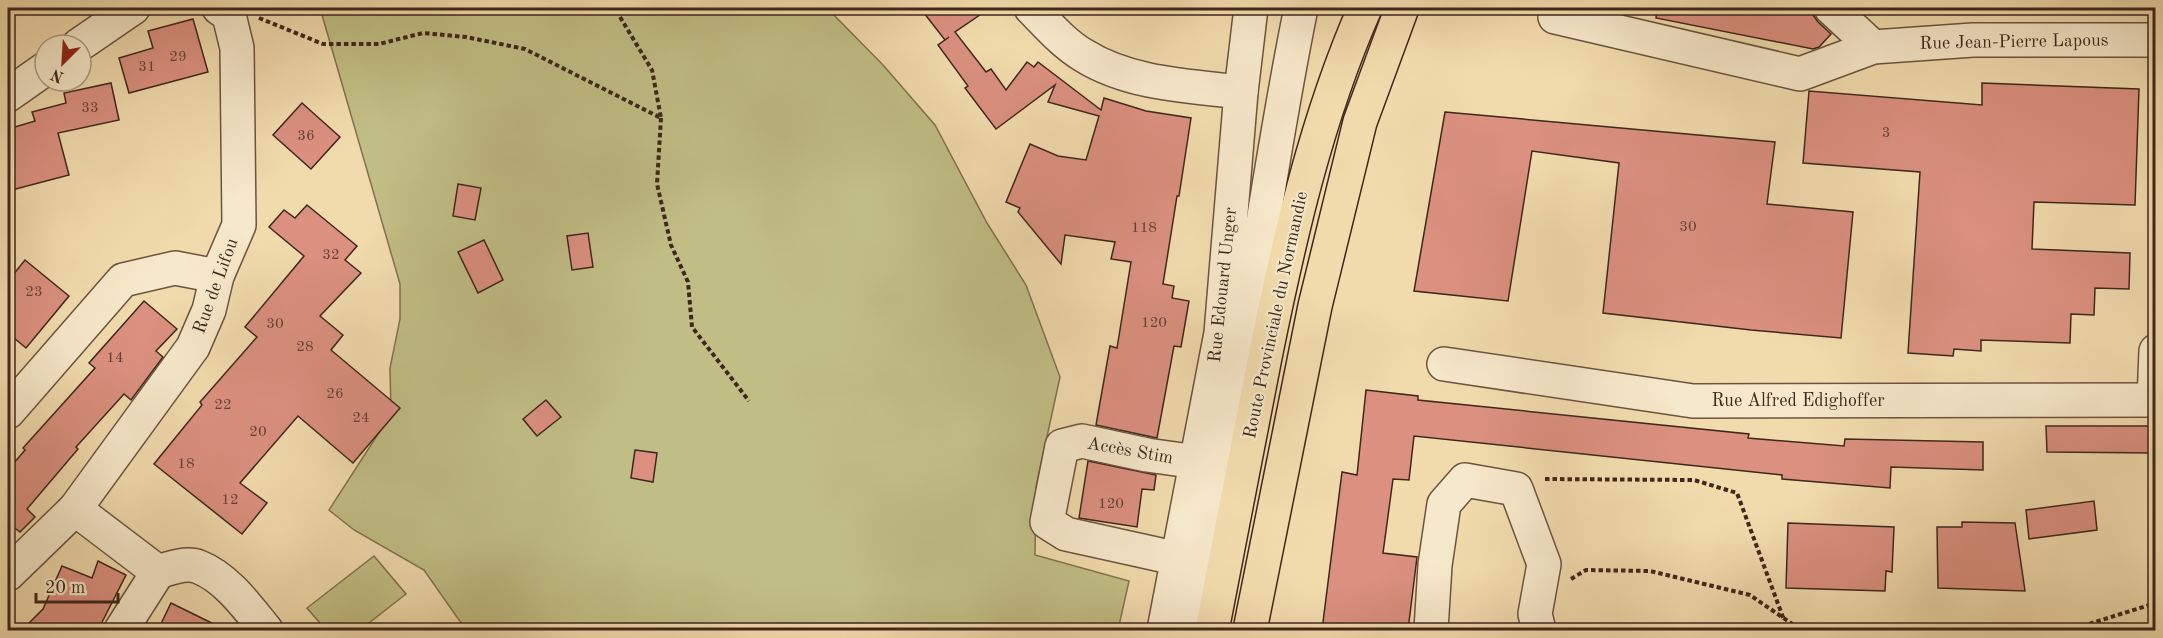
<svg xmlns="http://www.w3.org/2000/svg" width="2163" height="638" font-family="'Old Standard TT',serif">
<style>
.green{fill:#c1be85;stroke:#807250;stroke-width:1.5}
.building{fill:#db9080;stroke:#3e271c;stroke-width:1.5}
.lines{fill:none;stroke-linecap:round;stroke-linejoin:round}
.minor-casing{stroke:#6b5440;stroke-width:36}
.highway-casing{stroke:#3e271c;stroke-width:36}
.path{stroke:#3e271c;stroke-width:4;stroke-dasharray:4.5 3;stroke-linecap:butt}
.minor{stroke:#f6e8ca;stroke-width:33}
.highway{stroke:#f1dbad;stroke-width:33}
.labels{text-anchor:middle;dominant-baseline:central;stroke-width:4.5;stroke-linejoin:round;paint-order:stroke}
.number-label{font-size:15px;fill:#654135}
.street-label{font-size:18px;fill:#3e271c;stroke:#f6e8ca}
</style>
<rect width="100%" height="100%" fill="#f1dbad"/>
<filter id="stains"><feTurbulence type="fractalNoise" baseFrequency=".00333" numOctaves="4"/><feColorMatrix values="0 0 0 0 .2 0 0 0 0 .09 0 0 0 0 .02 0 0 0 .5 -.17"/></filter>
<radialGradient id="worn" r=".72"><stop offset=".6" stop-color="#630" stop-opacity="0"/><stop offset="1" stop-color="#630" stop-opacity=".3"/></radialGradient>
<g class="green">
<path d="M320 8H827L883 65 935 125 987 223 1026 285 1060 377 1036 487 1035 555 1129 581 1118 630H466L424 570 354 530 329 510 391 414 390 368 400 319V284Z"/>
<path d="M374 556 406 594 360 630H326L307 608Z"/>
</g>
<g class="building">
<path d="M920 8H990L955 32 986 72 991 69 1006 90 1027 62 1034 67 1038 62 1101 110 1104 98 1146 111 1191 118 1179 196H1177L1163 284 1174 286 1172 298 1189 301 1181 347 1174 346 1157 438 1096 425 1110 346 1117 348 1131 262 1111 259 1115 242 1065 235 1061 264 1018 212 1020 208 1006 202 1030 144 1058 156 1086 160 1099 116 1048 102 1055 85 996 129 965 88 968 86 938 45 949 37 945 40Z"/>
<path d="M1657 8H1808L1818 22 1831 34 1819 47 1813 49 1656 18Z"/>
<path d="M193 19 208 72 129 93 119 58 153 48 148 31Z"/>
<path d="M111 83 119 120 58 133 69 175 8 191V129L35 121 32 112 66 103 64 93Z"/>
<path d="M1982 83 2139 89 2135 205 2034 202 2032 249 2130 253 2129 289 2095 288 2094 315 2071 314 2070 343 1981 340V351L1954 349 1953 356 1908 353 1920 172 1803 163 1809 91 1982 105Z"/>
<path d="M302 103 340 137 311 169 273 135Z"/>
<path d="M1445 112 1775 142 1767 204 1853 212 1841 338 1751 330 1603 313 1619 163 1532 151 1508 301 1414 291Z"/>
<path d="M458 184 481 188 475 220 453 216Z"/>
<path d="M307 205 357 246 345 260 361 273 320 316 343 335 331 350 400 408 353 463 298 416 240 483 267 503 242 534 154 464 202 405 200 402 257 337 245 327 304 256 269 227 284 210 295 218Z"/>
<path d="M588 233 593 267 572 270 567 236Z"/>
<path d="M484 240 503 280 478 293 458 252Z"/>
<path d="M25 260 69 296 26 348 8 333V281Z"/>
<path d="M144 301 177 329 156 351 163 357 131 400 124 394 76 447 78 449 27 509 35 517 20 532 11 525 8 529V470L25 450 23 448 95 368 89 363Z"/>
<path d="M1366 390 1418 396V400L1749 434 1748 438 1844 446 1845 439 1983 442V470L1891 467 1890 488 1782 479V475L1414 436 1409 480 1393 479 1383 553 1417 557 1408 630H1322L1342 472 1357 475Z"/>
<path d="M546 400 561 417 537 436 523 419Z"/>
<path d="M2046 426H2156V453L2047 452Z"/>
<path d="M635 450 657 453 653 482 631 478Z"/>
<path d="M1088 461 1156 475 1154 490 1142 489 1137 527 1079 518Z"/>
<path d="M2094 501 2097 530 2029 539 2026 510Z"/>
<path d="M1962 522 2015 523 2025 591 1938 588 1937 527H1962Z"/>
<path d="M1788 523 1894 527 1892 572 1886 571 1885 591 1786 588Z"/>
<path d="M98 561 126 575 98 630H22L43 609 62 566 92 578Z"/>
<path d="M171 603 226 630H158Z"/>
</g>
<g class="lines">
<g class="minor-casing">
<g id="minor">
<path d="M1031 8C1047 24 1063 43 1083 55 1129 84 1188 86 1241 92"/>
<path d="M1561 8 1555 17 1800 74 1873 47 1973 40H2156"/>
<path d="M1831 8 1873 47"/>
<path d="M79 45 133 8"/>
<path d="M8 95 45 69"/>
<path d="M1444 364 1693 401 2156 400"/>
<path d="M2154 400 2156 351"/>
<path d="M8 412 123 280 175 268 217 276"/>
<path d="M75 509 158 572C170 568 187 562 199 567 227 578 248 608 266 630"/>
<path d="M1179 559 1066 534 1047 522 1062 446 1082 441 1147 455 1197 462"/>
<path d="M8 574 75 509 193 347 209 310 217 276 239 225 237 48 229 15 219 8"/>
<path d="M121 630 158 572"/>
<path d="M1164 630 1221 333 1241 92 1251 8"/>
<path d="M1187 630C1238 425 1259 214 1301 8"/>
<path d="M1431 630 1435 565 1444 504 1465 480 1516 489 1544 564 1535 614 1539 630"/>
</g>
</g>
<g class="highway-casing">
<g id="highway">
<path d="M1212 630C1230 539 1247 448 1265 357 1289 239 1316 119 1365 8"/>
<path d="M1250 630 1315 306 1360 122 1402 8"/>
</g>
</g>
<g class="path">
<path d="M259 18 323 44H379L423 33 466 37 525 49 661 118 652 70 620 17 618 8"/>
<path d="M661 118 657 184 671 245 688 282 692 327 749 401"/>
<path d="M1545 479 1694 480 1737 493 1784 620"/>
<path d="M1571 579 1586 570 1650 571 1750 595 1801 630"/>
<path d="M2060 630 2079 627 2156 603"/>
</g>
<use href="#minor" class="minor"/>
<use href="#highway" class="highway"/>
</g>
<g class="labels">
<g class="number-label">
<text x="178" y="57">29</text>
<text x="147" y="67">31</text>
<text x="90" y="108">33</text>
<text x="1886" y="133">3</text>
<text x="306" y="136">36</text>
<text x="1688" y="227">30</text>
<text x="1144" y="228">118</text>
<text x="331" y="255">32</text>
<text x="34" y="292">23</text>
<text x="1154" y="323">120</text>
<text x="275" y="324">30</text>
<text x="305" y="347">28</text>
<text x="115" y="358">14</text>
<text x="335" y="394">26</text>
<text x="223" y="405">22</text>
<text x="361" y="418">24</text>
<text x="258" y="432">20</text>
<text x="186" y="464">18</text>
<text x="230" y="500">12</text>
<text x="1111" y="504">120</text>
</g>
<g class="street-label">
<text transform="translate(2014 42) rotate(-1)">Rue Jean-Pierre Lapous</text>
<text transform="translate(1223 285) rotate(-84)">Rue Edouard Unger</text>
<text transform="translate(216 286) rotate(-70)">Rue de Lifou</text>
<text transform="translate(1276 315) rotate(-78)">Route Provinciale du Normandie</text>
<text x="1798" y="401">Rue Alfred Edighoffer</text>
<text transform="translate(1130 451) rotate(10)">Accès Stim</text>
</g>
</g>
<rect width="2163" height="638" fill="none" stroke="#f1dbad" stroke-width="30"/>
<rect x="9" y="9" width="2145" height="620" fill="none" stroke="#3e271c" stroke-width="3"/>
<rect x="15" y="15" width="2133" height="608" fill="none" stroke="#3e271c" stroke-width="1.5"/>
<g transform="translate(63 63) rotate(204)"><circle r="28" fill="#f6e8ca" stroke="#ac9b84" stroke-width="1.5"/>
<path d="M0-4.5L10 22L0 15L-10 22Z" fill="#8f2418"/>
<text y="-9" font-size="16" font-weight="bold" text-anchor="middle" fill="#3e271c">N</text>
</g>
<path d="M36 593v9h82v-9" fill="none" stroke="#3e271c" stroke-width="3"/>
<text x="45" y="593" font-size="18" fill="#3e271c" stroke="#f6e8ca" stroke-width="4.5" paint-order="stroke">20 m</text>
<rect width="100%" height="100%" filter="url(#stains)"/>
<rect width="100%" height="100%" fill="url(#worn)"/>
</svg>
